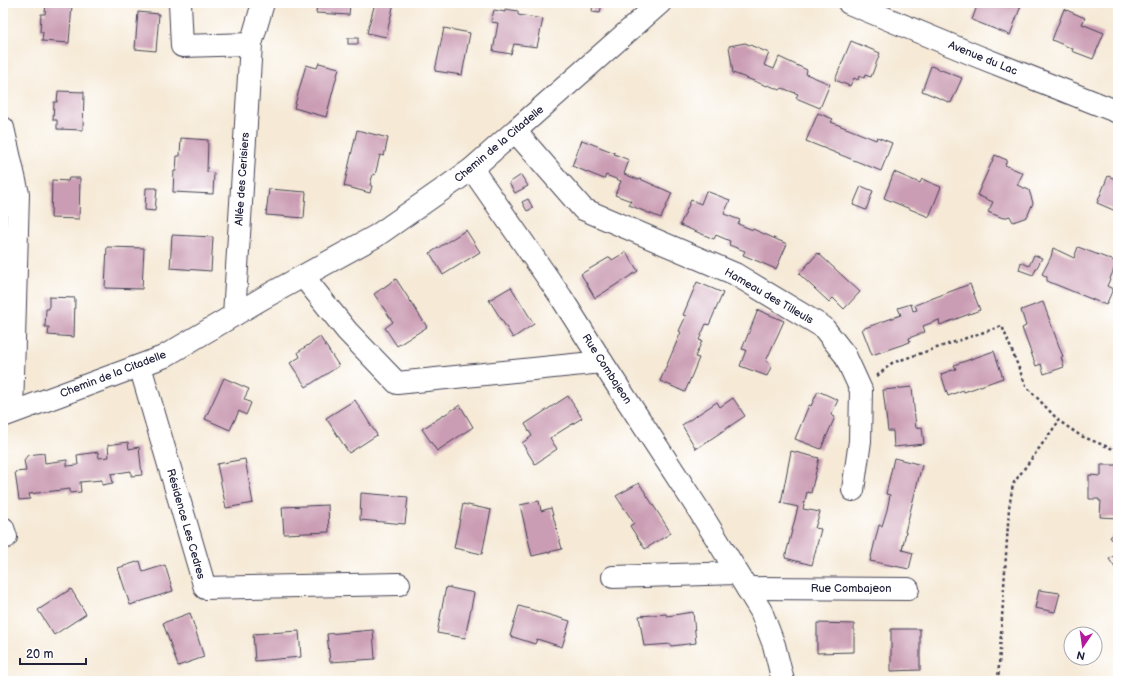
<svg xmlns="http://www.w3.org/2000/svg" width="1121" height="684" font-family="'Balsamiq Sans',sans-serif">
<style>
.building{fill:#cb9db4}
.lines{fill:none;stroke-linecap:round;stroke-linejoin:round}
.street-casing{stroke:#424052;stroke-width:24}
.secondary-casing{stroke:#424052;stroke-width:24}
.path{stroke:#424052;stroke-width:2.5;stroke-dasharray:3 3;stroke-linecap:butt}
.street{stroke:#fff;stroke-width:22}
.secondary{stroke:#fff;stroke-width:22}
.labels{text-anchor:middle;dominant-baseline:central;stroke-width:3;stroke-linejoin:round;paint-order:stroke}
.street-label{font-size:11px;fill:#22223b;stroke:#fff}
</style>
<rect width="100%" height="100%" fill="#fff"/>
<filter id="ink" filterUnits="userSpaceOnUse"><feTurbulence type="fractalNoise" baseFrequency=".025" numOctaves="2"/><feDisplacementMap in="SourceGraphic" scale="8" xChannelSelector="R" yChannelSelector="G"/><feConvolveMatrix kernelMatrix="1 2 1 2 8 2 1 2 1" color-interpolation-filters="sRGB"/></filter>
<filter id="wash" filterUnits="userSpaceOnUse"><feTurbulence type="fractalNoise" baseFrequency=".012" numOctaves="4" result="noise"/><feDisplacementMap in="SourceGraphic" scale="16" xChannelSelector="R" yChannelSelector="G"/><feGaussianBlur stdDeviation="0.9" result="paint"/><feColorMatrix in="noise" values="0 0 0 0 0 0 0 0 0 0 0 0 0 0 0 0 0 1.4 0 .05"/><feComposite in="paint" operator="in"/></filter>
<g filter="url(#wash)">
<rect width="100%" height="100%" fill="#f6ead7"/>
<g id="blocks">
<g class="building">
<path d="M46 3 72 5 69 43 42 41 43 32H40L41 14H45Z"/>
<path d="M317 3H350L349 15 316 13Z"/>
<path d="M375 3H394L386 37 367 33Z"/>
<path d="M593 3H602L600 13 592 12Z"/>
<path d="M978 3H1022L1010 35 972 20Z"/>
<path d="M505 9 518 11V15L543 19 537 47 514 44 511 54 493 51 498 23 491 22 494 10 505 12Z"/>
<path d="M1064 9 1085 18 1082 24 1104 33 1093 59 1072 51 1073 49 1052 40Z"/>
<path d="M138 12 159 14 156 51 135 49Z"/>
<path d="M444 28 470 33 462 75 435 71Z"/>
<rect x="348" y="38" width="10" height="6"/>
<path d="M851 41 880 53 871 77 865 75 864 78 859 76 858 80 854 78 850 86 835 80Z"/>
<path d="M745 43 769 53 764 65 774 69 779 57 807 70 806 74 830 84 820 108 796 98 798 94 782 88 780 90 768 85 767 86 733 73 729 46Z"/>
<path d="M319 63 339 68 326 117 294 108 306 65 317 68Z"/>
<path d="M931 66 962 78 951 103 922 91Z"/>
<path d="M58 91 84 92 83 130 57 129V120H53L54 102H57Z"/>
<path d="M818 113 833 119 831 122 876 140 877 137 892 143 881 171 806 141Z"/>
<path d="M357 130 388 138 384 156 380 155 375 175 373 174 370 185 372 186 370 193 344 186Z"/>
<path d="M181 138 208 140 207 172 214 173 213 194 173 192 174 171H176L177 156H180Z"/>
<path d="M582 140 615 153 614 154 629 160 624 174 639 180 640 179 672 193 661 218 629 205 631 201 615 195 621 181 606 175 604 179 572 166Z"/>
<path d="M995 155 1007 160 1005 165 1023 173 1017 185 1029 190 1033 203 1027 217 1013 222 1010 216 1003 218 988 212 993 202 977 195Z"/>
<path d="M894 172 920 183 922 179 941 187 929 217 884 198Z"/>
<path d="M521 175 528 186 515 193 509 183Z"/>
<path d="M1108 176 1118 180V212L1097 203Z"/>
<path d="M69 178H80L79 219 51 218 52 180 68 181Z"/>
<path d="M861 186 873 191 866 210 853 205Z"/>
<path d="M146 188H157L155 211 145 210Z"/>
<path d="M269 189 306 192 304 218 266 215Z"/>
<path d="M706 191 730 200 724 214 740 220 738 224 753 230V229L787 244 776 269 743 255 745 251 729 245 730 241 716 235 714 239 680 225 691 200 701 204Z"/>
<path d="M528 199 533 208 527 211 522 202Z"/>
<path d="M466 230 480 252 443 275 430 253Z"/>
<path d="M172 235 213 237 211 271 170 268Z"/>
<path d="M107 247 144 248 142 289 105 288Z"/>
<path d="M1078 247 1117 262 1107 286 1113 289 1106 305 1047 281V277L1042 274 1051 257 1053 248 1074 258Z"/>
<path d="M626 252 638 271 595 298 581 274 610 257 612 260Z"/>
<path d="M818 253 860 292 844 309 833 298 829 302 799 274Z"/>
<path d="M1034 255 1042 258 1033 275 1019 270 1021 262 1029 266Z"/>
<path d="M396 279 427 327 397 346 385 328 393 322 374 294Z"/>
<path d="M697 282 723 293 709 325 706 324 699 340 702 341 695 357 699 358 685 392 660 381 681 332 679 331 686 316 683 315Z"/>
<path d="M970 284 980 310 940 325 939 320 923 326 925 332 909 338 910 342 872 355 862 329 901 315 898 308 911 304 913 311 917 310 915 305Z"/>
<path d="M511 287 534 324 513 338 489 300Z"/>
<path d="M49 297 75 298 74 337 48 335 49 327H45L46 309H49Z"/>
<path d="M1043 302 1063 357H1061L1064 367 1044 374 1041 364 1036 366 1022 328 1026 326 1021 310Z"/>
<path d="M758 310 784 321 766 361 772 365 767 376 740 366 746 350 742 349Z"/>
<path d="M320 337 339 366 306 387 290 363 300 357 298 352Z"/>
<path d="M994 351 1003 378 964 392 963 390 948 396 941 374 956 369 954 365Z"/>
<path d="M224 378 249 389 244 399 251 403 246 415 239 411 230 430 205 419Z"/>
<path d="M912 387 916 428 922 427 924 444 894 447 893 431H888L883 390Z"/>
<path d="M818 391 838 400 831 415 835 417 821 449 795 439 809 405 811 406Z"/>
<path d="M568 396 582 418 550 438 557 449 535 464 522 443 532 436 525 424Z"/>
<path d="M733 398 745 416 696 449 682 425 717 402 720 407Z"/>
<path d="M355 400 377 435 349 453 326 418Z"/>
<path d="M460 405 473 427 437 451 422 429Z"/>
<path d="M128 442 129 449 139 447 142 475 131 476V471L111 474 113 483 102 485V480L80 482 81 492 70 493V489L29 494 30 499 19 500 15 472 26 471 24 460 28 455 44 453 45 463 67 460V466L78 465 77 455 98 452 99 458 109 457 108 445Z"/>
<path d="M791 451 819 458 811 493 807 492 803 509 820 512 815 528 821 529 812 565 785 558 798 507 781 503Z"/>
<path d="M894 458 922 465 905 532H906L902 550 913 553 909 569 870 561 879 525 882 526 887 510 890 495 886 494Z"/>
<path d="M245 459 253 503 226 508 217 464Z"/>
<path d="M1101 465H1118V518L1100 517 1101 501H1099V499H1089V475L1101 476Z"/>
<path d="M639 483 671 533 645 549 630 526 634 523 616 496Z"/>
<path d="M361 493 408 497 405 524 360 520Z"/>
<path d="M539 501 541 511 551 508 562 549 532 556 520 505Z"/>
<path d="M463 504 491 510 482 554 454 548Z"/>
<path d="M328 505 329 532 284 534 282 507Z"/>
<path d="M1118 532V548L1110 537Z"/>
<path d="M1118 553V572L1109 559Z"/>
<path d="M140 561 143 572 165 565 173 591 130 605 118 568Z"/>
<path d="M446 587 474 593 465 638 437 633Z"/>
<path d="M71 589 86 614 54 635 38 610Z"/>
<path d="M1039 590 1060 593 1055 612 1035 608Z"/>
<path d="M519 606 570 621 562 647 537 639 535 644 510 636Z"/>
<path d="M693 612 696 643 671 646V644L644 646 639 616 666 614 667 616Z"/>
<path d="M190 613 204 657 178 666 163 623Z"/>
<path d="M817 623 854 624V652L817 653Z"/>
<path d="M891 629H920V670L891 671Z"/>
<path d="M373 630 375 659 330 662 327 634Z"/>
<path d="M299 631 301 657 255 661 253 634Z"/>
</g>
</g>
</g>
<g filter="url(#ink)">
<use href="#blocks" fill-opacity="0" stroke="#424052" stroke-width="1"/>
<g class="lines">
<g class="street-casing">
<g id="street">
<path d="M180 3 182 46 251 44"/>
<path d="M849 3 977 56 1118 112"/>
<path d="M3 128 18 194 12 412"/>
<path d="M515 131 583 209 735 274 823 327 845 355 861 390 860 441 853 490"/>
<path d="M472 169 561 297 602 362 700 512 761 611 774 645 783 681"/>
<path d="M303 276 347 331 397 383 602 362"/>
<path d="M234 315 251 44 263 3"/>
<path d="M140 366 205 588 399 584"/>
<path d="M3 528 6 537 3 538"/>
<path d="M613 577 737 573"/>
<path d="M747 588 908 589"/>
</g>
</g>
<g class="secondary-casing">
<path id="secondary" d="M3 416 163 357 263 298 376 236 472 169 660 3"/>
</g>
<g class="path">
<path d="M877 376 892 363 1002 326 1026 386 1059 421 1081 436 1118 451"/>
<path d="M998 681 1009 508 1013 484 1059 421"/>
</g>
<use href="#street" class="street"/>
<use href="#secondary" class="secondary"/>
</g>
</g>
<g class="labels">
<g class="street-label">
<text transform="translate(983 58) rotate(22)">Avenue du Lac</text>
<text transform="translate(499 144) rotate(-40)">Chemin de la Citadelle</text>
<text transform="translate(242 179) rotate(-86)">Allée des Cerisiers</text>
<text transform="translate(769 296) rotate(30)">Hameau des Tilleuls</text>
<text transform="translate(607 369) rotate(57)">Rue Combajeon</text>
<text transform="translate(113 374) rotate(-21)">Chemin de la Citadelle</text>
<text transform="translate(186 524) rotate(74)">Résidence Les Cedres</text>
<text x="851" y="588">Rue Combajeon</text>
</g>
</g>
<rect width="1121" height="684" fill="none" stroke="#fff" stroke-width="16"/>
<g transform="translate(1083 646) rotate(193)"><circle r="19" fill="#ffffff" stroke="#a7a7b1"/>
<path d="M0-3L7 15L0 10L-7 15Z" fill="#b5179e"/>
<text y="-6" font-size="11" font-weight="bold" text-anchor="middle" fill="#22223b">N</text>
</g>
<path d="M20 658v6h66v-6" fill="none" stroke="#22223b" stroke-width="2"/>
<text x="26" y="658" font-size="12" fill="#22223b" stroke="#ffffff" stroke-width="3" paint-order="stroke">20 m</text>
</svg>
